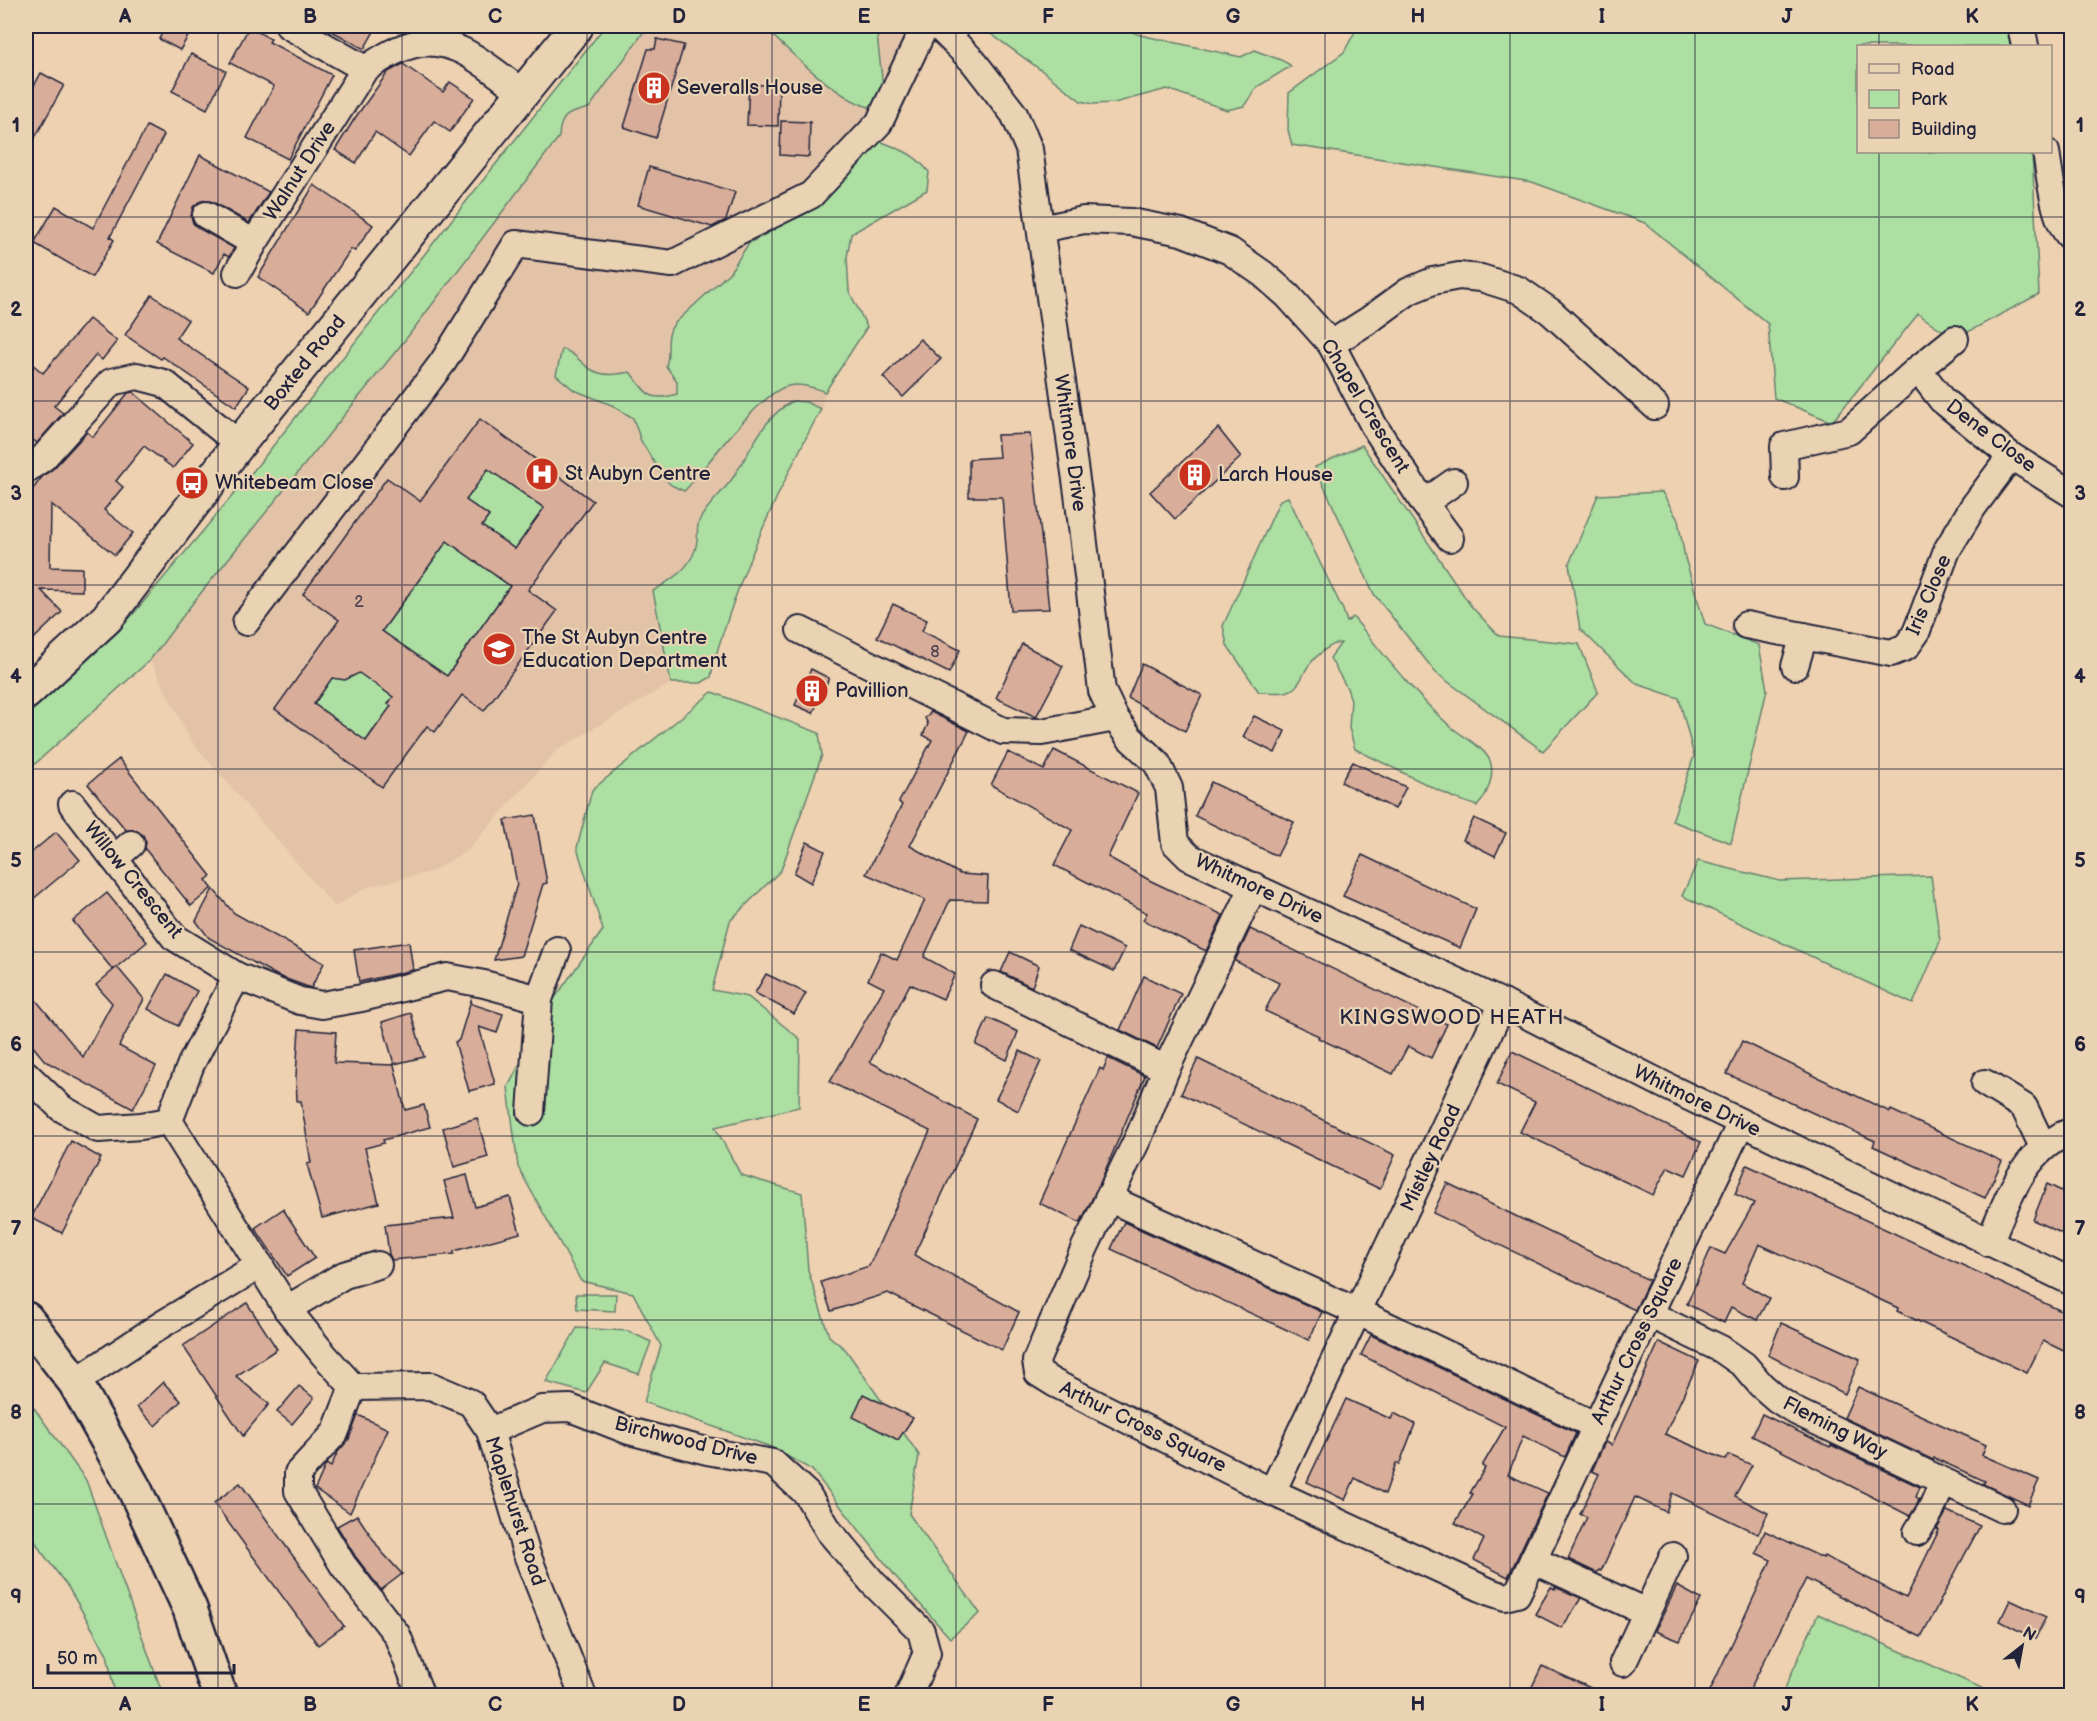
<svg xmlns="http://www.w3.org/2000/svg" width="2097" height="1721" font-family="'Balsamiq Sans',sans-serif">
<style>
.built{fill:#e3c3a8}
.green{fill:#acdfa1;stroke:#67806e;stroke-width:1.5}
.building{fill:#d8ad99;stroke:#22223b;stroke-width:1.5;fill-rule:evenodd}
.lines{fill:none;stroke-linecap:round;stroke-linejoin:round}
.minor-casing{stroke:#22223b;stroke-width:30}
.tertiary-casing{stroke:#22223b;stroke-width:36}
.primary-casing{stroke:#22223b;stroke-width:38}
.minor{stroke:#ead3b3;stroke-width:26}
.tertiary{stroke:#ead3b3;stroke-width:32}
.primary{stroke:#ead3b3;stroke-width:33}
.grid{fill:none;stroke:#22223b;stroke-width:1.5;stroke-opacity:0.55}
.labels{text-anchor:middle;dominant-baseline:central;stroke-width:4.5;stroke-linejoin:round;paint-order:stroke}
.number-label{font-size:16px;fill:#504552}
.poi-label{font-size:20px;fill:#22223b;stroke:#ead3b3;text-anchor:start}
.street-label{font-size:20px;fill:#22223b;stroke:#ead3b3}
.neighbourhood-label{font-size:21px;letter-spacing:1.5px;fill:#22223b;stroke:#ead3b3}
.neatline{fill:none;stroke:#22223b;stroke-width:2}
.grid-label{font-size:20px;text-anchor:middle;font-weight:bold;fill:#22223b}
</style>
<rect width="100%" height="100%" fill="#edd1b1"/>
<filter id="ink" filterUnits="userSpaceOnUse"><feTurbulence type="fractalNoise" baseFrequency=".0167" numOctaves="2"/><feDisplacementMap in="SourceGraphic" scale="12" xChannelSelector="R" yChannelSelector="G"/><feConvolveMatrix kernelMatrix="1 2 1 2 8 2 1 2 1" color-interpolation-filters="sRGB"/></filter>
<g filter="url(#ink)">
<path class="built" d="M648 26H867L929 41 880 141 911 153 921 162 929 172 927 190 851 234 847 257 849 291 867 327 825 392 821 409 777 496 734 599 713 664 711 677 701 683H671L556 751 468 850 431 872 367 887 335 907 191 741 150 660 192 604 409 335 559 137 560 128 564 117 571 112 589 108Z"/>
<g class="green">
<path d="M605 26H648L589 108C569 113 560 114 559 137L409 335 192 604 150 660 26 772V717L119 631 254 470Z"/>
<path d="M763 26H876L883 88 878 99 869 107C837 99 787 49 763 26Z"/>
<path d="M980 26H1117L1140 35 1241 57 1255 50C1266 56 1282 58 1291 66L1257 87 1244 106 1227 110 1167 89 1114 103 1093 104 1081 101 1045 73Z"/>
<path d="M1358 26H2013L2026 46H1858V152H2032L2039 294 1955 339 1918 314 1832 422 1774 398 1768 324 1645 223 1532 182 1292 145 1288 130 1289 93 1344 52Z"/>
<path d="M880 141C901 150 914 153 929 172L927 190 851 234 847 257 849 291 867 327 825 392C813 387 798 382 785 387 760 395 708 463 689 486L684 491 671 485 663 477 641 441 633 418 614 406 574 390 556 375 562 349C575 352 581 364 592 370 604 377 618 374 630 372 646 392 648 403 677 394V381L666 366C671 351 664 337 674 324L730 272 749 243 770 232 782 223 803 215 815 204 869 144Z"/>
<path d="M793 401 806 402 821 409C786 475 753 543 729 615 723 635 714 655 711 677L701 683H671L653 591C672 579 694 567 697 541 698 534 696 526 700 519 708 505 722 493 732 479 751 452 762 417 793 401Z"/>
<path d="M1362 445 1471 606 1499 636 1579 644 1598 692 1543 751 1436 673 1374 594 1315 467Z"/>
<path d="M488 469 544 508 515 549 482 526 489 516 466 500Z"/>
<path d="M1662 492 1678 520 1685 558 1705 624 1759 645 1767 690 1731 843 1672 821 1694 756 1679 698 1637 684 1580 629 1569 564 1598 495Z"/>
<path d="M1288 497 1343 610 1347 622 1353 617C1384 655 1414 694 1451 727 1463 737 1487 748 1491 764 1494 778 1486 798 1477 806L1454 798 1355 749 1349 728 1351 700 1347 688 1330 658 1341 643C1330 643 1316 656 1309 665 1302 674 1301 686 1289 691 1280 694 1269 692 1259 692L1227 645 1223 626 1280 500Z"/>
<path d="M447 541 510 586 447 676 382 631Z"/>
<path d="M354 669 400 688 399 710 382 735 373 730 366 741 314 704 334 675Z"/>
<path d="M712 692 819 733 822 755 781 870 730 921 712 990 748 997 800 1039 799 1107 715 1127 741 1175 802 1193 808 1270 829 1336 846 1350 919 1455 909 1514 980 1613 950 1638 896 1577 812 1470 771 1447 644 1402 661 1346 633 1293 581 1281 518 1167 508 1087 552 1002 603 930 577 848 592 790Z"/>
<path d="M1698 861 1780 881 1931 876 1940 941 1913 1004 1682 896Z"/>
<path d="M576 1294H616L615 1311 577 1309Z"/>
<path d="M577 1328 628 1331 651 1342 639 1374 605 1363 586 1393 546 1382Z"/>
<path d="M26 1397 86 1480 163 1695H115L107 1654 68 1587 41 1551 26 1526Z"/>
<path d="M1818 1614 1997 1695H1782Z"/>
</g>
<g class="building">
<path d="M166 26H194L180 50 159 39Z"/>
<path d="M323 26H377L364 49Z"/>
<path d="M249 27 271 39 269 42 332 75 288 159 247 138 274 86 230 63Z"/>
<path d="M657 39 684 45 656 138 624 127 648 49H655Z"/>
<path d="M191 54 226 71 207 109 172 91Z"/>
<path d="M403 64 443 92 450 82 474 98 450 132 434 121 409 156 375 132 356 163 335 150 355 118 388 72Z"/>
<path d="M41 73 64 85 26 154V101Z"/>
<path d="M749 84 779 86 778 126 747 125Z"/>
<path d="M781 121 810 122 809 157 780 155Z"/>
<path d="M147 126 164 135 110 237 114 240 92 277 34 243 56 206 93 228Z"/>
<path d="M200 155 269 192 249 223 213 202 205 200 199 202 193 207 191 216 193 223 198 228 234 248 229 257 224 254 214 273 157 244Z"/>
<path d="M649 167 735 192 726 220 712 227 638 205Z"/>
<path d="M314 185 373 225 355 251 351 249 309 312 258 277Z"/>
<path d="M152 295 188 320 176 338 249 387 236 407 163 357 161 359 125 335Z"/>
<path d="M89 319 117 341 102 360 96 355 54 406 63 413 37 443 26 434V359L43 373Z"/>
<path d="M920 339 941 359 903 397 883 377Z"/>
<path d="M133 392 193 443 173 468 144 446 116 481 123 487 104 510 133 533 115 555 51 504 50 567 82 568V591L41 590 62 612 26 646V498L42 477 54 468 87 432 93 437 128 393Z"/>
<path d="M480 419 593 501 528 590 557 611 484 711 462 695 435 732 427 726 382 787 275 709 339 620 303 594 387 478 420 501ZM488 469 544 508 515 549 482 526 489 516 466 500ZM447 541 510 586 447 676 382 631ZM359 673 393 697 388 704 391 706 366 741 314 704 332 678 345 680Z"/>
<path d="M1218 428 1241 457 1175 519 1150 492Z"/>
<path d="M1030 434 1049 609 1011 610 1002 497H969V459L999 457 997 435Z"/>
<path d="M893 604 927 620 922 631 960 650 949 673 877 637Z"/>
<path d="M1022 644 1063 666 1036 717 996 698Z"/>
<path d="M1142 664 1202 695 1185 731 1128 698Z"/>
<path d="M811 669 829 678 813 713 795 705Z"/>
<path d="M931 712 969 731 910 846 960 874 988 876 987 901 950 900 924 957 955 974 943 999 910 984 870 1062 977 1119 914 1255 1019 1312 1002 1350 888 1293 831 1311 821 1282 869 1266 930 1131 830 1082 884 988 868 980 881 952 897 960 925 900 866 874 902 805 899 802 932 740 923 735 928 724 925 718Z"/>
<path d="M1254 716 1285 731 1275 753 1243 737Z"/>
<path d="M1054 750 1138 793 1108 857 1151 881 1223 915 1206 951 1143 920 1147 913 1054 865 1072 830 991 785 1008 752 1044 770Z"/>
<path d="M119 759 211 876 206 880 212 888 191 906 145 849 146 842 143 835 135 830H126L88 784Z"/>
<path d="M1353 762 1406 787 1395 809 1341 782Z"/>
<path d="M1211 782 1294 822 1277 856 1195 816Z"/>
<path d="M535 815 547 883 543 884 521 956 494 960 517 884 505 820Z"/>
<path d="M1474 818 1506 833 1495 856 1463 840Z"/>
<path d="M56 832 80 860 26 905V857Z"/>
<path d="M807 842 825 851 811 883 794 873Z"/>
<path d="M1362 855 1476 909 1460 948 1343 896Z"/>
<path d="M213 889 234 913 324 963 311 988 278 976 209 938 196 921Z"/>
<path d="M107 893 147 942 113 970 73 921Z"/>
<path d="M1079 926 1125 948 1114 971 1069 950Z"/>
<path d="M1250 929 1447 1024 1431 1058 1408 1046 1393 1074 1318 1038 1319 1036 1265 1011 1279 983 1235 961Z"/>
<path d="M409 942 413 970 359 982 354 950Z"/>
<path d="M1010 952 1039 966 1032 987 1001 972Z"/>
<path d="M117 967 144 999 119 1046 156 1066 133 1109 45 1061 26 1038V988L83 1057 112 1003 96 985Z"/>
<path d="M167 974 197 991 178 1026 148 1009Z"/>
<path d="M766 974 806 993 794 1014 755 993Z"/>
<path d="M1144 976 1181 994 1157 1048 1120 1030Z"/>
<path d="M471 1000 472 1004 503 1014 497 1033 479 1027 495 1084 469 1091 455 1042 459 1040Z"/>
<path d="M411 1013 424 1057 394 1064 382 1022Z"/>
<path d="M988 1018 1018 1032 1007 1060 976 1045Z"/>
<path d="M299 1029 336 1032 334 1063 394 1065 405 1110 424 1105 430 1127 383 1140 384 1143 365 1148 379 1203 322 1218 307 1164 311 1163 301 1101H297L296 1076Z"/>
<path d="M1742 1041 1890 1112 1891 1110 2002 1161 1985 1198 1873 1146 1875 1141 1727 1074Z"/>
<path d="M1020 1051 1041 1061 1018 1111 996 1099Z"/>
<path d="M1512 1051 1701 1142 1686 1175 1668 1167 1653 1195 1520 1132 1535 1102 1497 1084Z"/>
<path d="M1108 1058 1145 1076 1100 1183 1080 1223 1039 1203 1100 1068 1103 1070Z"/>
<path d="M1198 1059 1395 1155 1380 1189 1181 1094Z"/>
<path d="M477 1118 488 1157 454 1167 443 1128Z"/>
<path d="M71 1141 101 1158 62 1233 31 1218Z"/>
<path d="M1747 1165 2072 1316V1355L2043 1341 2027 1373 1897 1311 1898 1308 1759 1244 1742 1283 1769 1298 1757 1320 1731 1307 1724 1323 1687 1304 1711 1248 1725 1254 1754 1203 1735 1194Z"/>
<path d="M467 1175 475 1207 510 1197 520 1233 454 1251V1254L392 1260 389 1254 385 1225 454 1218 444 1181Z"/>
<path d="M1447 1183 1649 1280 1635 1310 1433 1213Z"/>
<path d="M2047 1184 2072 1196V1238L2033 1220Z"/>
<path d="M283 1209 315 1258 287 1276 255 1228Z"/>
<path d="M1124 1222 1322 1312 1309 1340 1111 1249Z"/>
<path d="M247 1303 277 1349 236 1376 269 1404 243 1436 183 1346Z"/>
<path d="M1781 1323 1860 1359 1845 1394 1768 1355Z"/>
<path d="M1371 1335 1576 1433 1565 1457 1523 1436 1508 1475 1548 1493 1508 1577 1474 1560 1484 1539 1455 1523 1473 1494 1470 1493 1485 1468 1482 1466 1505 1427 1361 1355Z"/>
<path d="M1659 1342 1699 1361 1665 1434 1726 1460 1729 1455 1752 1465 1735 1496 1768 1513 1758 1534 1672 1493 1666 1512 1635 1497 1601 1571 1599 1570 1597 1573 1568 1559 1587 1517 1580 1514 1599 1474 1592 1471 1605 1442 1612 1445Z"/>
<path d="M163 1382 181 1401 155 1426 137 1407Z"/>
<path d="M299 1386 314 1398 292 1424 277 1412Z"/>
<path d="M1858 1387 1986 1445 1982 1455 2039 1480 2028 1505 1983 1484 1985 1481 1934 1458 1933 1460 1844 1418Z"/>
<path d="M863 1394 913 1418 898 1440 853 1417Z"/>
<path d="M1346 1399 1391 1419 1394 1413 1415 1424 1399 1465 1396 1463 1385 1494 1355 1478 1345 1500 1307 1482Z"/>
<path d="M1762 1414 1830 1447 1831 1445 1920 1487 1916 1497 1919 1499 1918 1503 1910 1516 1752 1436Z"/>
<path d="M358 1415 388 1429 350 1513 315 1489 326 1464 331 1467 337 1453 349 1439Z"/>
<path d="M240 1483 344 1626 318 1645 214 1503Z"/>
<path d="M1947 1511 1980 1526 1921 1637 1806 1579 1747 1695H1708L1771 1560 1756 1553 1765 1531 1823 1558 1824 1556 1906 1598 1939 1530 1937 1529Z"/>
<path d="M357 1515 381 1551 402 1574 381 1590 355 1556 337 1526Z"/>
<path d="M1677 1586 1701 1599 1680 1641 1655 1631Z"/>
<path d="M1551 1587 1555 1589V1587L1581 1598 1562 1628 1535 1614Z"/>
<path d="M2010 1600 2046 1617 2035 1639 2000 1621Z"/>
<path d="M1542 1666 1606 1695H1528Z"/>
</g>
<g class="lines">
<g class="minor-casing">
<g id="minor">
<path d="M289 26 365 69"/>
<path d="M938 26 973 61 1014 114 1029 149 1078 494 1102 691 1115 718 1130 738 1157 763 1169 788 1175 843 1189 857 1503 1003 1664 1085 2072 1282"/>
<path d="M2021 26 2025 46"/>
<path d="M2046 152C2050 174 2054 225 2072 238"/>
<path d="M206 215 254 243"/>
<path d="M1041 229 1084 220 1131 222 1181 232 1230 251 1263 274 1288 296 1331 344 1374 426 1424 503 1454 482"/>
<path d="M237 273 254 243 365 69C381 59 397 48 415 44 456 34 492 71 523 93"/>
<path d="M1331 344 1369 320 1409 291 1433 281 1459 276 1481 278 1519 290 1551 312 1655 406"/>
<path d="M1918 369 1955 339"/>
<path d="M26 470 43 458 111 382 137 376 164 383 239 444"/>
<path d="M1785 477 1784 446 1849 431 1918 369 1942 400 2011 456 2072 494"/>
<path d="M1424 503 1450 538"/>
<path d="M246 622 443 362 516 244 672 264 811 195 879 123 925 26"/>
<path d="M1746 625 1891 653 1906 647 1916 633 1947 550 1973 507 2011 456"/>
<path d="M800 630 1003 731 1042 732 1115 718"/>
<path d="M1795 666 1804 636"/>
<path d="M72 804 174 937 237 976 300 1001 322 1005 362 998 447 977 484 984 539 999"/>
<path d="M114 859 131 844"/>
<path d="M1254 886 1166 1069 1140 1134 1085 1247 1036 1361 1038 1373 1054 1383 1272 1492 1490 1592 1505 1597 1517 1594 1623 1369 1741 1123"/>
<path d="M237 976 191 1064 169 1121 287 1309 324 1355 353 1387 431 1386 471 1403 490 1431 526 1552 583 1696"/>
<path d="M994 985 1166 1069"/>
<path d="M26 1074 61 1108 98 1129 141 1126 169 1121"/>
<path d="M1985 1083 2024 1107 2043 1147"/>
<path d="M531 1112 539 999 557 950"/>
<path d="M1108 1198 1371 1318 1596 1426"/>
<path d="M1989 1243C2007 1201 2024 1148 2072 1131"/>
<path d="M287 1309 344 1275 378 1265"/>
<path d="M1649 1314 1721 1349 1744 1365 1761 1385 1777 1399 1797 1412 2002 1509"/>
<path d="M75 1382 161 1325 260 1265"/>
<path d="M353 1387 335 1433 298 1473V1491L343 1565 397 1635 421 1696"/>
<path d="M490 1431 542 1409 570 1408 629 1431 707 1451 773 1463 807 1494 829 1531 873 1583 921 1631 927 1653 908 1696"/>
<path d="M1272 1492C1349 1329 1427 1167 1503 1003"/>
<path d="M1917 1532 1931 1510 1943 1482"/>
<path d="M1533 1560 1646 1612"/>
<path d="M1623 1663 1673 1556"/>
</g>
</g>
<g class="tertiary-casing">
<path id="tertiary" d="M26 693 107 618 239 444 577 26"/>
</g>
<g class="primary-casing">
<path id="primary" d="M26 1319 75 1382 135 1490 190 1609 220 1696"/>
</g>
<use href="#minor" class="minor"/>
<use href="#tertiary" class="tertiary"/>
<use href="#primary" class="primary"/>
</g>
</g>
<path class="grid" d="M218 26V1696M402 26V1696M587 26V1696M772 26V1696M956 26V1696M1141 26V1696M1325 26V1696M1510 26V1696M1695 26V1696M1879 26V46M1879 152V1696M26 217H2072M26 401H2072M26 585H2072M26 769H2072M26 952H2072M26 1136H2072M26 1320H2072M26 1504H2072"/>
<defs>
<g id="building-disc" transform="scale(1.725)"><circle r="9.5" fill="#c8321e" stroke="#ead3b3"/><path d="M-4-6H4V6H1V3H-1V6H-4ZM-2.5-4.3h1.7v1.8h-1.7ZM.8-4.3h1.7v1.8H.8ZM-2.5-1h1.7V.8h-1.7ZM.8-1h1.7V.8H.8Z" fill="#fff"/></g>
<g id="hospital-disc" transform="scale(1.725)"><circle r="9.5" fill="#c8321e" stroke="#ead3b3"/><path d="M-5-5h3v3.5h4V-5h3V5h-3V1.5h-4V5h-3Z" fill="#fff"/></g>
<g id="bus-disc" transform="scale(1.725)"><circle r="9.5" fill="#c8321e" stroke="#ead3b3"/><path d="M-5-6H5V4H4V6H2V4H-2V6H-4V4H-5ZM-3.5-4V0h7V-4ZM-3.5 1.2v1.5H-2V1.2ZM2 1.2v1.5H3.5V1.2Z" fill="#fff"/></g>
<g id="school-disc" transform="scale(1.725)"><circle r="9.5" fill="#c8321e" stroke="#ead3b3"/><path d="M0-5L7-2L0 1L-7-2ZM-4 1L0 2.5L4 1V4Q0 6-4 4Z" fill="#fff"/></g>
</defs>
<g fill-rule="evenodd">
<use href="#building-disc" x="654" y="88"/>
<use href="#hospital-disc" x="542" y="474"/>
<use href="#building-disc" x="1195" y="475"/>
<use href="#bus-disc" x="192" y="483"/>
<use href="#school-disc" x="499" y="649"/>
<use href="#building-disc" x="812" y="691"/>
</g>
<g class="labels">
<g class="number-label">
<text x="359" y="602">2</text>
<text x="935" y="652">8</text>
</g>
<g class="poi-label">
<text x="677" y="88">Severalls House</text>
<text x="565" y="474">St Aubyn Centre</text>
<text x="1218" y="475">Larch House</text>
<text x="215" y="483">Whitebeam Close</text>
<text x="522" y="638">The St Aubyn Centre<tspan x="522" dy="23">Education Department</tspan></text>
<text x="835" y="691">Pavillion</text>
</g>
<g class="street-label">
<text transform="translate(300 171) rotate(-57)">Walnut Drive</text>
<text transform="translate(305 363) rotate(-51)">Boxted Road</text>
<text transform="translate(1365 406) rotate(59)">Chapel Crescent</text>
<text transform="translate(1991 436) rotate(37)">Dene Close</text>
<text transform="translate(1070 443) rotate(82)">Whitmore Drive</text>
<text transform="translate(1929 595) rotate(-67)">Iris Close</text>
<text transform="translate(133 880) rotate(51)">Willow Crescent</text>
<text transform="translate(1259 889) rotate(25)">Whitmore Drive</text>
<text transform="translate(1697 1101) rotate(26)">Whitmore Drive</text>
<text transform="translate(1431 1158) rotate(-65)">Mistley Road</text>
<text transform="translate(1637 1341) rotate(-64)">Arthur Cross Square</text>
<text transform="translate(1143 1427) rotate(26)">Arthur Cross Square</text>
<text transform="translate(1835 1428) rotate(27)">Fleming Way</text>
<text transform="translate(686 1441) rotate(14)">Birchwood Drive</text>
<text transform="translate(515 1511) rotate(72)">Maplehurst Road</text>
</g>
<g class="neighbourhood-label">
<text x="1452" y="1017">KINGSWOOD HEATH</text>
</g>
</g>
<rect width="2097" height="1721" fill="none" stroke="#ead3b3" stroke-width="66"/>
<rect x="1857" y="45" width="195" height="108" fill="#ead3b3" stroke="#9a8c83" stroke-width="1.5"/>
<rect x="1869" y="64" width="30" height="9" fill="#ead3b3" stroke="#9a8c83" stroke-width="1.5"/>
<text x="1911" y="75" font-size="18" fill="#22223b">Road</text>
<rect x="1869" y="90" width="30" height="18" fill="#acdfa1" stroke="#9a8c83" stroke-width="1.5"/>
<text x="1911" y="105" font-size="18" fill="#22223b">Park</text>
<rect x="1869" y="120" width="30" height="18" fill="#d8ad99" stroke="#9a8c83" stroke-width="1.5"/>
<text x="1911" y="135" font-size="18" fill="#22223b">Building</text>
<g transform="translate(2022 1646) rotate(31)" stroke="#ead3b3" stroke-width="4.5" paint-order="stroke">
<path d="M0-4.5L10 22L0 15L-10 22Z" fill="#22223b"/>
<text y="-9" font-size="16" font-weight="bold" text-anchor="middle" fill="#22223b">N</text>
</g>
<path d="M48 1664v9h186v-9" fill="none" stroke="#22223b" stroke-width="3"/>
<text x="57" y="1664" font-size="18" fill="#22223b" stroke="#ead3b3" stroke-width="4.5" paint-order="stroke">50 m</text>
<rect x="33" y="33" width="2031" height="1655" class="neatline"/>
<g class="grid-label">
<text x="125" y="23">A</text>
<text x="310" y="23">B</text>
<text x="495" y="23">C</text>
<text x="679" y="23">D</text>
<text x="864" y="23">E</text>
<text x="1048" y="23">F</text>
<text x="1233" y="23">G</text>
<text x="1418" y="23">H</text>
<text x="1602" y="23">I</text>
<text x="1787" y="23">J</text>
<text x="1972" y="23">K</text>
<text x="16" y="132">1</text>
<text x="2080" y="132">1</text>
<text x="16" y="316">2</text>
<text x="2080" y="316">2</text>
<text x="16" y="500">3</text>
<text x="2080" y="500">3</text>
<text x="16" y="683">4</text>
<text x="2080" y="683">4</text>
<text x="16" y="867">5</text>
<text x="2080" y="867">5</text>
<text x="16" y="1051">6</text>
<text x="2080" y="1051">6</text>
<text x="16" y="1235">7</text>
<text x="2080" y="1235">7</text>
<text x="16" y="1419">8</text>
<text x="2080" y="1419">8</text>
<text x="16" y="1603">9</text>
<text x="2080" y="1603">9</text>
<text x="125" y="1711">A</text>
<text x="310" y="1711">B</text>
<text x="495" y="1711">C</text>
<text x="679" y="1711">D</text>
<text x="864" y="1711">E</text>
<text x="1048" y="1711">F</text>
<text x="1233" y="1711">G</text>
<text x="1418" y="1711">H</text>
<text x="1602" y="1711">I</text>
<text x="1787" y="1711">J</text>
<text x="1972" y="1711">K</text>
</g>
</svg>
